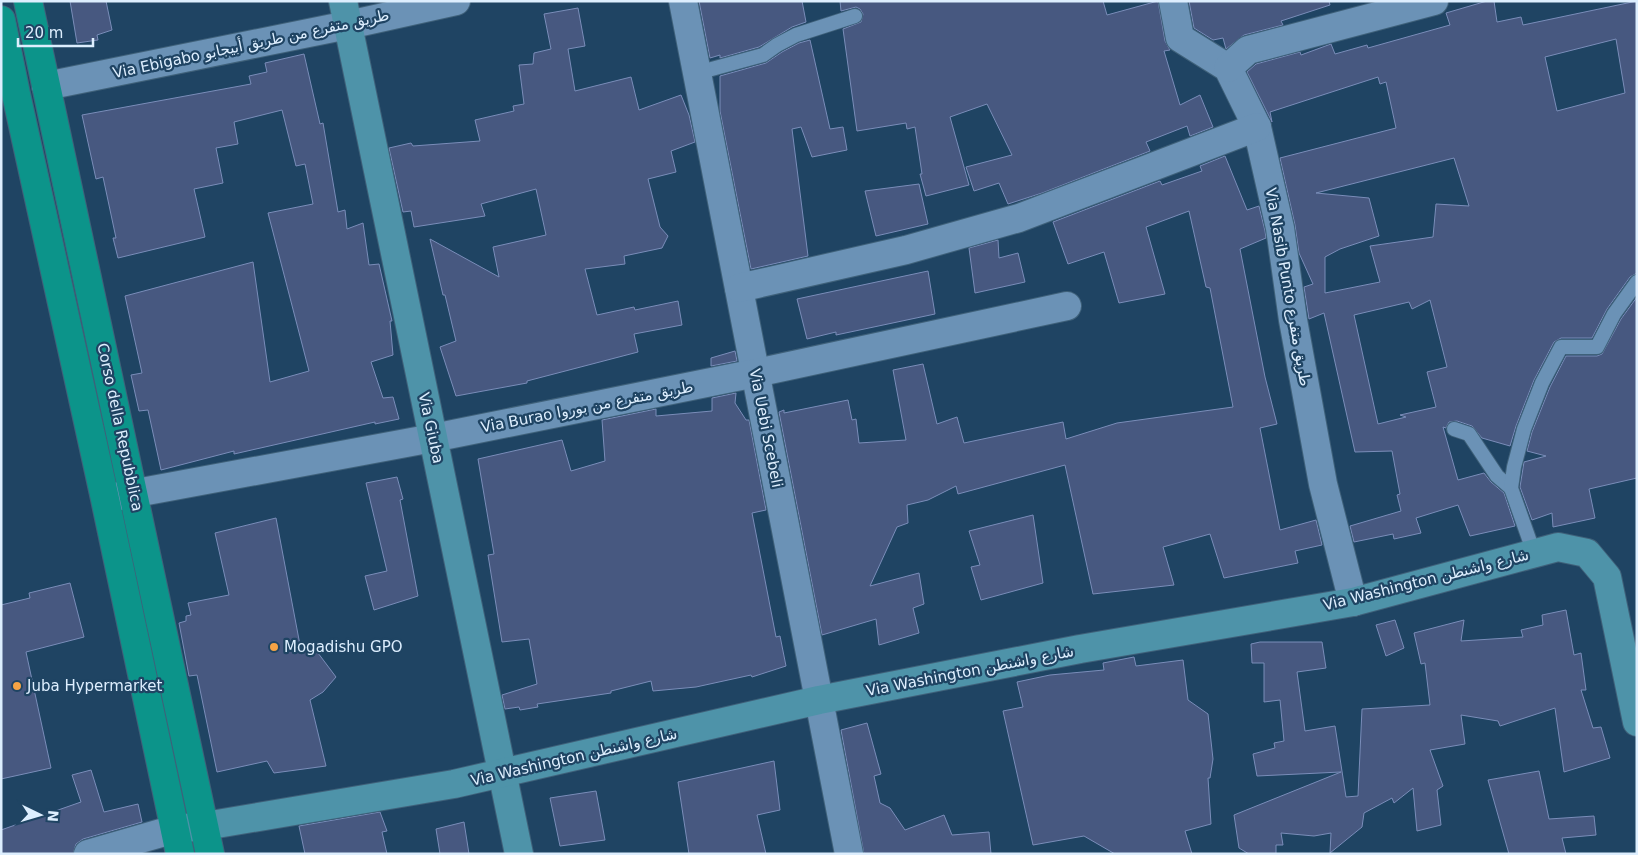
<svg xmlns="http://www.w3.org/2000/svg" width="1638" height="855" font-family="'DejaVu Sans',Vazirmatn,sans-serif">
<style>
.building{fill:#475880;stroke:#7a8db9;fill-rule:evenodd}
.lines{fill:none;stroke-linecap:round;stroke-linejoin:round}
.lane-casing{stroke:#3f617a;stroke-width:16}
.street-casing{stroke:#3f617a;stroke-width:30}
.secondary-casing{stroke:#3f617a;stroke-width:30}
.highway-casing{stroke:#3f617a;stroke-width:30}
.lane{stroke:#6b92b6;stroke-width:14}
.street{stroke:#6b92b6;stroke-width:28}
.secondary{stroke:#4e93a9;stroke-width:28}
.highway{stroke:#0c948a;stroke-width:28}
.poi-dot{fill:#f5a345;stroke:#1f4463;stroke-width:2}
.labels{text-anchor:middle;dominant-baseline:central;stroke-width:4.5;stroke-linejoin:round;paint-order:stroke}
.street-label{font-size:15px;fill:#ddeefe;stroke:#1f4463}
.poi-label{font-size:15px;fill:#ddeefe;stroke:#1f4463;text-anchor:start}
</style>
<rect width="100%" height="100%" fill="#1f4463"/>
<g class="building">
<path d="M70 1H106L112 30 97 35 98 40 77 43Z"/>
<path d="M699 1H802L806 22 792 27 759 47 720 58V55L710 58Z"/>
<path d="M840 1H1103L1107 15 1158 1 1165 41 1170 50 1164 51 1180 105 1200 95 1213 127 1190 136 1187 126 1146 142 1150 151 1042 193 1008 204 999 183 974 191 966 167 1012 155 987 104 950 117 969 185 926 196 920 174H922L915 127 907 129 906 123 857 131 843 29 861 22 863 14 860 9 856 7 841 11Z"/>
<path d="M1189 1H1329L1330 5 1281 21 1283 25 1244 35 1226 49 1223 38 1213 40 1194 28Z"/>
<path d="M1487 1H1494L1497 22 1521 17 1523 25 1637 1V273L1630 277 1607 309 1592 338H1561L1554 342 1534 380 1516 426 1510 446 1482 438 1472 426 1457 421 1449 422 1446 428 1443 427 1458 480 1484 473 1491 482 1504 493 1515 526 1470 536 1458 505 1416 518 1421 533 1394 539 1393 534 1354 542 1350 526 1401 511 1397 495 1400 494 1392 451 1355 452 1324 313 1309 319 1304 287 1313 284 1299 253 1295 225 1280 158 1396 128 1386 82 1380 84 1378 77 1270 112 1272 122 1247 72 1256 64 1300 52 1301 55 1331 44 1335 54 1367 45 1368 48 1450 25 1446 13ZM1616 39 1625 93 1557 111 1545 57ZM1454 158 1469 206 1436 204 1433 237 1370 246 1380 282 1325 293V257L1340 249 1379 236 1369 198 1316 193ZM1430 300 1447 367 1427 372 1436 407 1400 415 1406 417 1378 424 1354 315 1409 302 1412 309Z"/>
<path d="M578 8 585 46 568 49 575 91 631 77 639 110 681 95 689 115 695 142 671 151 676 172 648 179 660 227 668 236 662 248 624 256 625 264 585 269 597 315 634 307 635 310 678 301 682 325 634 334 638 352 527 381V383L456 396 440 347 456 341 445 295H443L430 239 499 277 493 247 546 235 536 189 481 204 485 216 414 227 411 211 403 212 389 148 411 143 413 146 480 141 475 120 514 111 513 106 524 104 519 65 533 64 534 53 551 49 544 14Z"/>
<path d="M810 40 830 129 843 127 847 150 812 157 801 127 792 129 808 256 751 269 720 111V76L766 63 782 52 799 43Z"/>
<path d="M304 54 320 124 323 123 338 212 345 210 347 229 363 223 369 265 379 264 392 321H390L393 355 371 362 383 398 393 397 399 419 375 424V422L234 454V451L161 470 148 410 139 411 131 375 142 373 125 296 253 262 270 382 309 371 268 213 313 204 305 164 296 166 282 110 234 122 238 144 216 148 223 183 194 189 205 237 118 258 113 238H116L103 177 96 179 82 115 251 84 249 76 267 72 265 63Z"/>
<path d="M1225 156 1247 210 1259 206 1265 231 1266 238 1240 249 1265 377 1277 424 1260 428 1280 530 1316 520 1322 545 1295 551 1298 563 1224 578 1210 534 1163 547 1174 585 1093 594 1065 465 958 494 956 486 928 500 907 505 908 523 897 527 870 586 919 573 924 604 913 608 919 633 879 645 876 619 822 635 779 412 784 410V413L848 400 852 420 856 419 859 443 906 440 893 370 923 364 937 424 957 417 964 443 1063 422 1066 439 1117 423 1233 407 1210 288 1206 287 1189 211 1146 227 1165 294 1119 303 1104 252 1068 264 1053 222 1160 181 1162 185 1202 171 1200 166Z"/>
<path d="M919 184 928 224 876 236 865 191Z"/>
<path d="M998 240 999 258 1018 253 1025 282 975 293 969 248Z"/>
<path d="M928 271 935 314 836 335V332L807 339 797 299Z"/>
<path d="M1637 297V478L1589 489 1595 518 1553 527 1552 513 1532 520 1520 487 1524 462 1546 456 1527 451 1532 432 1550 387 1566 356H1597L1602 354 1621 319Z"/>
<path d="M735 351 737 361 711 366V358Z"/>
<path d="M736 393 735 403 746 420H749L766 510 752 513 776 637 780 636 786 666 752 677 751 675 696 687 653 691 651 681 611 691V693L537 704 538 707 520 710 519 707 505 709 502 695 537 684 529 639 502 642 488 555 494 554 478 459 562 440 571 471 605 461 602 420 656 409V416L712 411V398Z"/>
<path d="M397 477 403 499 400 500 418 596 374 610 365 576 387 571 366 483Z"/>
<path d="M1033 515 1043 583 981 600 971 567 980 565 969 531Z"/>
<path d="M276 518 300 645 315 649 336 677 323 692 310 700 326 766 274 773 267 761 217 772 197 675 189 676 179 623 186 621V616L191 615 188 603 229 595 215 533Z"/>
<path d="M70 583 84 637 26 652 51 768 1 779V605L30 598 29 593Z"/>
<path d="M1566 610 1574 655 1581 653 1586 690H1581L1593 728 1601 727 1610 758 1564 772 1555 708 1500 726 1498 721 1461 715 1465 744 1430 750 1443 786 1437 790 1441 825 1417 831 1413 788 1394 803 1392 798 1364 813 1362 827 1330 853 1331 833 1314 836 1281 833 1283 845H1276V854H1249L1239 848 1234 815 1341 772 1257 776 1253 754 1275 748 1274 743 1284 741 1280 700 1264 702V663H1252L1251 644 1260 642H1322L1326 668 1297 672 1305 731 1335 726 1346 797 1358 796 1362 709 1430 705 1425 663 1421 664 1414 633 1464 620 1461 641 1523 637 1521 630 1543 625 1542 615Z"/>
<path d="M1395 620 1404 648 1386 656 1376 625Z"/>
<path d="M1134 657 1136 666 1183 660 1188 700 1208 714 1213 759 1210 778H1208L1211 824 1185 831 1192 854H1115L1084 836 1033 845 1003 711 1023 707 1017 682 1050 675 1104 670 1103 663Z"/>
<path d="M867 723 881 774 874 776 880 803 890 808 905 830 944 815 952 835 989 832 991 854H864L841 730Z"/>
<path d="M774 761 780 810 757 815 766 854H689L678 782Z"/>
<path d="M91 770 104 812 138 804 142 822 83 839 76 844 73 854H1V830L81 802 72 775Z"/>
<path d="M1539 771 1549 819 1594 816 1596 835 1562 838 1566 854H1509L1488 780Z"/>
<path d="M596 791 605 840 560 846 550 798Z"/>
<path d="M380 812 387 831 382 832 387 854H305L299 826Z"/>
<path d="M464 822 469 854H440L436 829Z"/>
</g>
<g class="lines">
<g class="lane-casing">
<g id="lane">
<path d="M697 73 763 55 777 45 796 35 855 16"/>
<path d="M1454 429 1469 434 1497 476 1511 488"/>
<path d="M1534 553 1511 488 1514 467 1524 429 1542 383 1561 347H1597L1614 314 1637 282"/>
</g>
</g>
<g class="street-casing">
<g id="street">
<path d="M683 1 849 854"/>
<path d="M1173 1 1180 38 1228 68 1257 127 1280 228 1293 320 1323 484 1353 602"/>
<path d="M1228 68 1248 50 1434 1"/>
<path d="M46 86 348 25 456 1"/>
<path d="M739 288 906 250 1019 218 1257 127"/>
<path d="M109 498 433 438 756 373 1067 306"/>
<path d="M88 854 175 829"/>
</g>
</g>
<g class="secondary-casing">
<g id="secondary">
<path d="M343 1 519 854"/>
<path d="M175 829 205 826 454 784 819 700 1080 649 1353 602 1558 547 1587 553 1607 577 1637 722"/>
</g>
</g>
<g class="highway-casing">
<g id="highway">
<path d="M28 1 210 854"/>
<path d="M1 20 16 94 105 499 180 854"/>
</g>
</g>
<use href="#lane" class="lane"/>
<use href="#street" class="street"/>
<use href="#secondary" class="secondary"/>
<use href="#highway" class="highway"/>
</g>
<g class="poi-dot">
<circle cx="274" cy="647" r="5"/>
<circle cx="17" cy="686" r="5"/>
</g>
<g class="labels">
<g class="street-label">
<text transform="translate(251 44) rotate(-12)">Via Ebigabo طريق متفرع من طريق أبيجابو</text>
<text transform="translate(1288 287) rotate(80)">Via Nasib Punto طريق متفرع</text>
<text transform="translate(587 407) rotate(-11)">Via Burao طريق متفرع من بوروا</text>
<text transform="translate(120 427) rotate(78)">Corso della Repubblica</text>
<text transform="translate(431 428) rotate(78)">Via Giuba</text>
<text transform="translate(766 428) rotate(79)">Via Uebi Scebeli</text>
<text transform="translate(1426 580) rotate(-14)">Via Washington شارع واشنطن</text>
<text transform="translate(970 671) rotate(-11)">Via Washington شارع واشنطن</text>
<text transform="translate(574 757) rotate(-13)">Via Washington شارع واشنطن</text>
</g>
<g class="poi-label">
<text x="284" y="647">Mogadishu GPO</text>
<text x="27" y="686">Juba Hypermarket</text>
</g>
</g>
<rect width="1638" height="855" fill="none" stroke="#ddeefe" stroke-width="5"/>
<g transform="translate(40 815) rotate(95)" stroke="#1f4463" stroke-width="4" paint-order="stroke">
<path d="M0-4L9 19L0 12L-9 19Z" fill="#ddeefe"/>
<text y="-8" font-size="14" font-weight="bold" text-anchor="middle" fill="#ddeefe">N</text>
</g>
<path d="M18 38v8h75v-8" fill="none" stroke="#ddeefe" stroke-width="2.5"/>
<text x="25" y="38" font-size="15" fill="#ddeefe" stroke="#1f4463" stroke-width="4" paint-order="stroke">20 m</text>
</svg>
